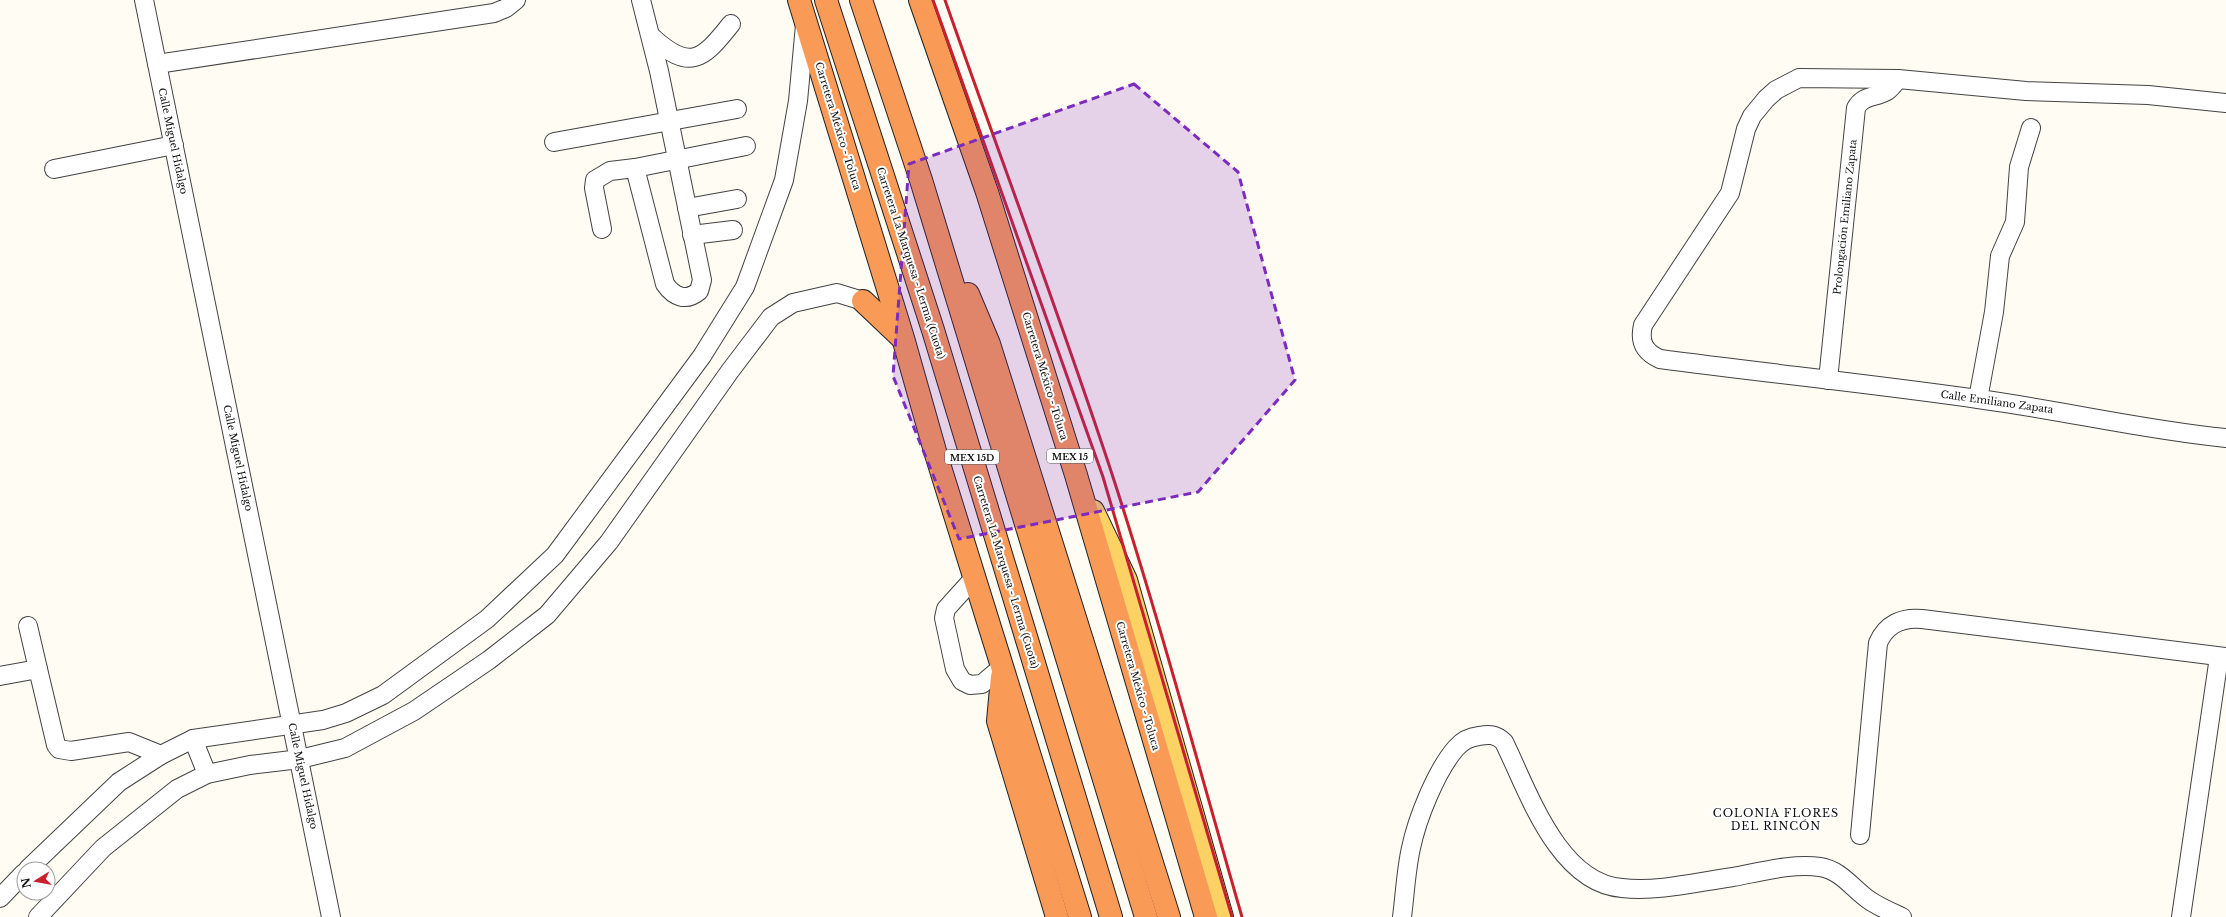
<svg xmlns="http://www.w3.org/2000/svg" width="2226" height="917" font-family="'Libre Baskerville',serif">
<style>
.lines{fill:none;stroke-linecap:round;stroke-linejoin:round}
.minor-casing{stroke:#434343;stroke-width:20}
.major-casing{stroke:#212121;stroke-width:24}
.highway-casing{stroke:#212121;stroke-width:24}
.minor{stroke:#fff;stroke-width:18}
.major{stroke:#fdd265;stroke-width:22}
.highway{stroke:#f99b56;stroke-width:22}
.rail{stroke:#c7212f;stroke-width:3}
.marked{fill:#7b2cbf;fill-opacity:0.2;stroke:#7b2cbf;stroke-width:3;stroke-dasharray:8 5;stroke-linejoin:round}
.labels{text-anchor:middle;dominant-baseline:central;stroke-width:4;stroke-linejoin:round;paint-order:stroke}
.shield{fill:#fff;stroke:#585858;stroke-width:1}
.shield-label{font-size:9px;font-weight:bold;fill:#101010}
.street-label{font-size:10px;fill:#101010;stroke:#fff}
.neighbourhood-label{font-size:11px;letter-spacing:1px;fill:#101010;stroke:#fff}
</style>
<rect width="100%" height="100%" fill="#fffcf3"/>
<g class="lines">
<g class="minor-casing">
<g id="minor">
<path d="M144 0 331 917"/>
<path d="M652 37C689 71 702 61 731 24"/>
<path d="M157 64 494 13 506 8 516 0"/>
<path d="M2226 103 2148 95 2026 91 1898 79 1799 78 1776 90 1766 99 1752 116 1746 129 1730 193 1643 325C1639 342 1644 352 1660 359 1766 373 1872 384 1978 399 2061 410 2143 430 2226 438"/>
<path d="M554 142 737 109"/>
<path d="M635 168 746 146"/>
<path d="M54 169 174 145"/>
<path d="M687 208 737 199"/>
<path d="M602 229 594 188 595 180 610 171 635 168 665 284C674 297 686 302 699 291L702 280 659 71 641 0"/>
<path d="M692 235 733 230"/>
<path d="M1828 380 1856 108C1863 95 1875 98 1887 91 1891 88 1895 83 1898 79"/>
<path d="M1978 399 1994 312 2000 256 2015 222 2019 167 2031 128"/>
<path d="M974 578 946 609 944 618 955 669 962 681 970 685 982 684 1003 666"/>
<path d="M28 626 38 669"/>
<path d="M0 676 38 669 56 745 59 749 71 751 129 742 161 755"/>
<path d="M193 739 207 774"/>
<path d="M1860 835 1878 643C1886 624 1902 617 1922 619L2226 657"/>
<path d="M28 869 119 782 161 755 193 739 323 720 346 713 383 695 487 619 555 555 702 356 745 287 784 180 798 101 805 25"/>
<path d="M0 898 24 873"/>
<path d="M38 917 103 848 177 789 207 774 250 765 300 759 345 748 414 711 489 660 547 615 609 542 730 371 771 317 793 303 837 293 863 301"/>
<path d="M1402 917C1405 894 1406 870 1411 848 1417 819 1436 771 1456 748 1462 741 1470 737 1479 736 1489 734 1496 734 1504 742 1528 791 1558 883 1622 888 1659 892 1697 882 1733 877 1760 872 1793 863 1820 867 1841 870 1853 889 1869 900 1879 907 1891 912 1902 917"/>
<path d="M2181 917 2219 657"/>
</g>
</g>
<g class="major-casing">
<path id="major" d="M1093 511 1126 580 1222 917"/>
</g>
<g class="highway-casing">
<g id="highway">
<path d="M799 0 903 338 935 451 1080 917"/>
<path d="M826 0 933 330 1111 917"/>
<path d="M861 0 921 180 1146 917"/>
<path d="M920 0 987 192 1076 475 1206 917"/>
<path d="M968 294 989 344 1169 917"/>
<path d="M863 301 901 337"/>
<path d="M1002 677 998 721 1057 917"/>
</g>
</g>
<use href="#minor" class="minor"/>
<use href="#major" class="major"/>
<use href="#highway" class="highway"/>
<g class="rail">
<path d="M933 0 1103 477 1232 917"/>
<path d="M945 0C1000 157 1059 313 1111 471 1159 618 1199 768 1242 917"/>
</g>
</g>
<path class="marked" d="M1134 84 1238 172 1295 380 1198 492 959 539 893 376 909 164Z"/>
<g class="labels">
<g class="shield">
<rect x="1047" y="449" width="46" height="14" rx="3"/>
<rect x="945" y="450" width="54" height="14" rx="3"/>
</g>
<g class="shield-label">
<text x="1070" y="456">MEX 15</text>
<text x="972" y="457">MEX 15D</text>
</g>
<g class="street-label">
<text transform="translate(838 126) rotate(73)">Carretera México - Toluca</text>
<text transform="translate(173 141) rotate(78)">Calle Miguel Hidalgo</text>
<text transform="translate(1845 217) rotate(-84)">Prolongación Emiliano Zapata</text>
<text transform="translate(911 263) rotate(72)">Carretera La Marquesa - Lerma (Cuota)</text>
<text transform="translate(1045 376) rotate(73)">Carretera México - Toluca</text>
<text transform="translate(1997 402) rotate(8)">Calle Emiliano Zapata</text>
<text transform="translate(238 458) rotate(78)">Calle Miguel Hidalgo</text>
<text transform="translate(1006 572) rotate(73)">Carretera La Marquesa - Lerma (Cuota)</text>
<text transform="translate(1138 686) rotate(74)">Carretera México - Toluca</text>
<text transform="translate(303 776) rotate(78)">Calle Miguel Hidalgo</text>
</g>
<g class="neighbourhood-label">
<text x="1776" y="813">COLONIA FLORES<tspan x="1776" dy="13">DEL RINCÓN</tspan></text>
</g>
</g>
<g transform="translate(36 881) rotate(259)"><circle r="19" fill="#ffffff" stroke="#9f9f9f"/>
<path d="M0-3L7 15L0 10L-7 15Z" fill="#c7212f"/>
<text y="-6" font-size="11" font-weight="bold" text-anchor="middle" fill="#101010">N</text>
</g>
</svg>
